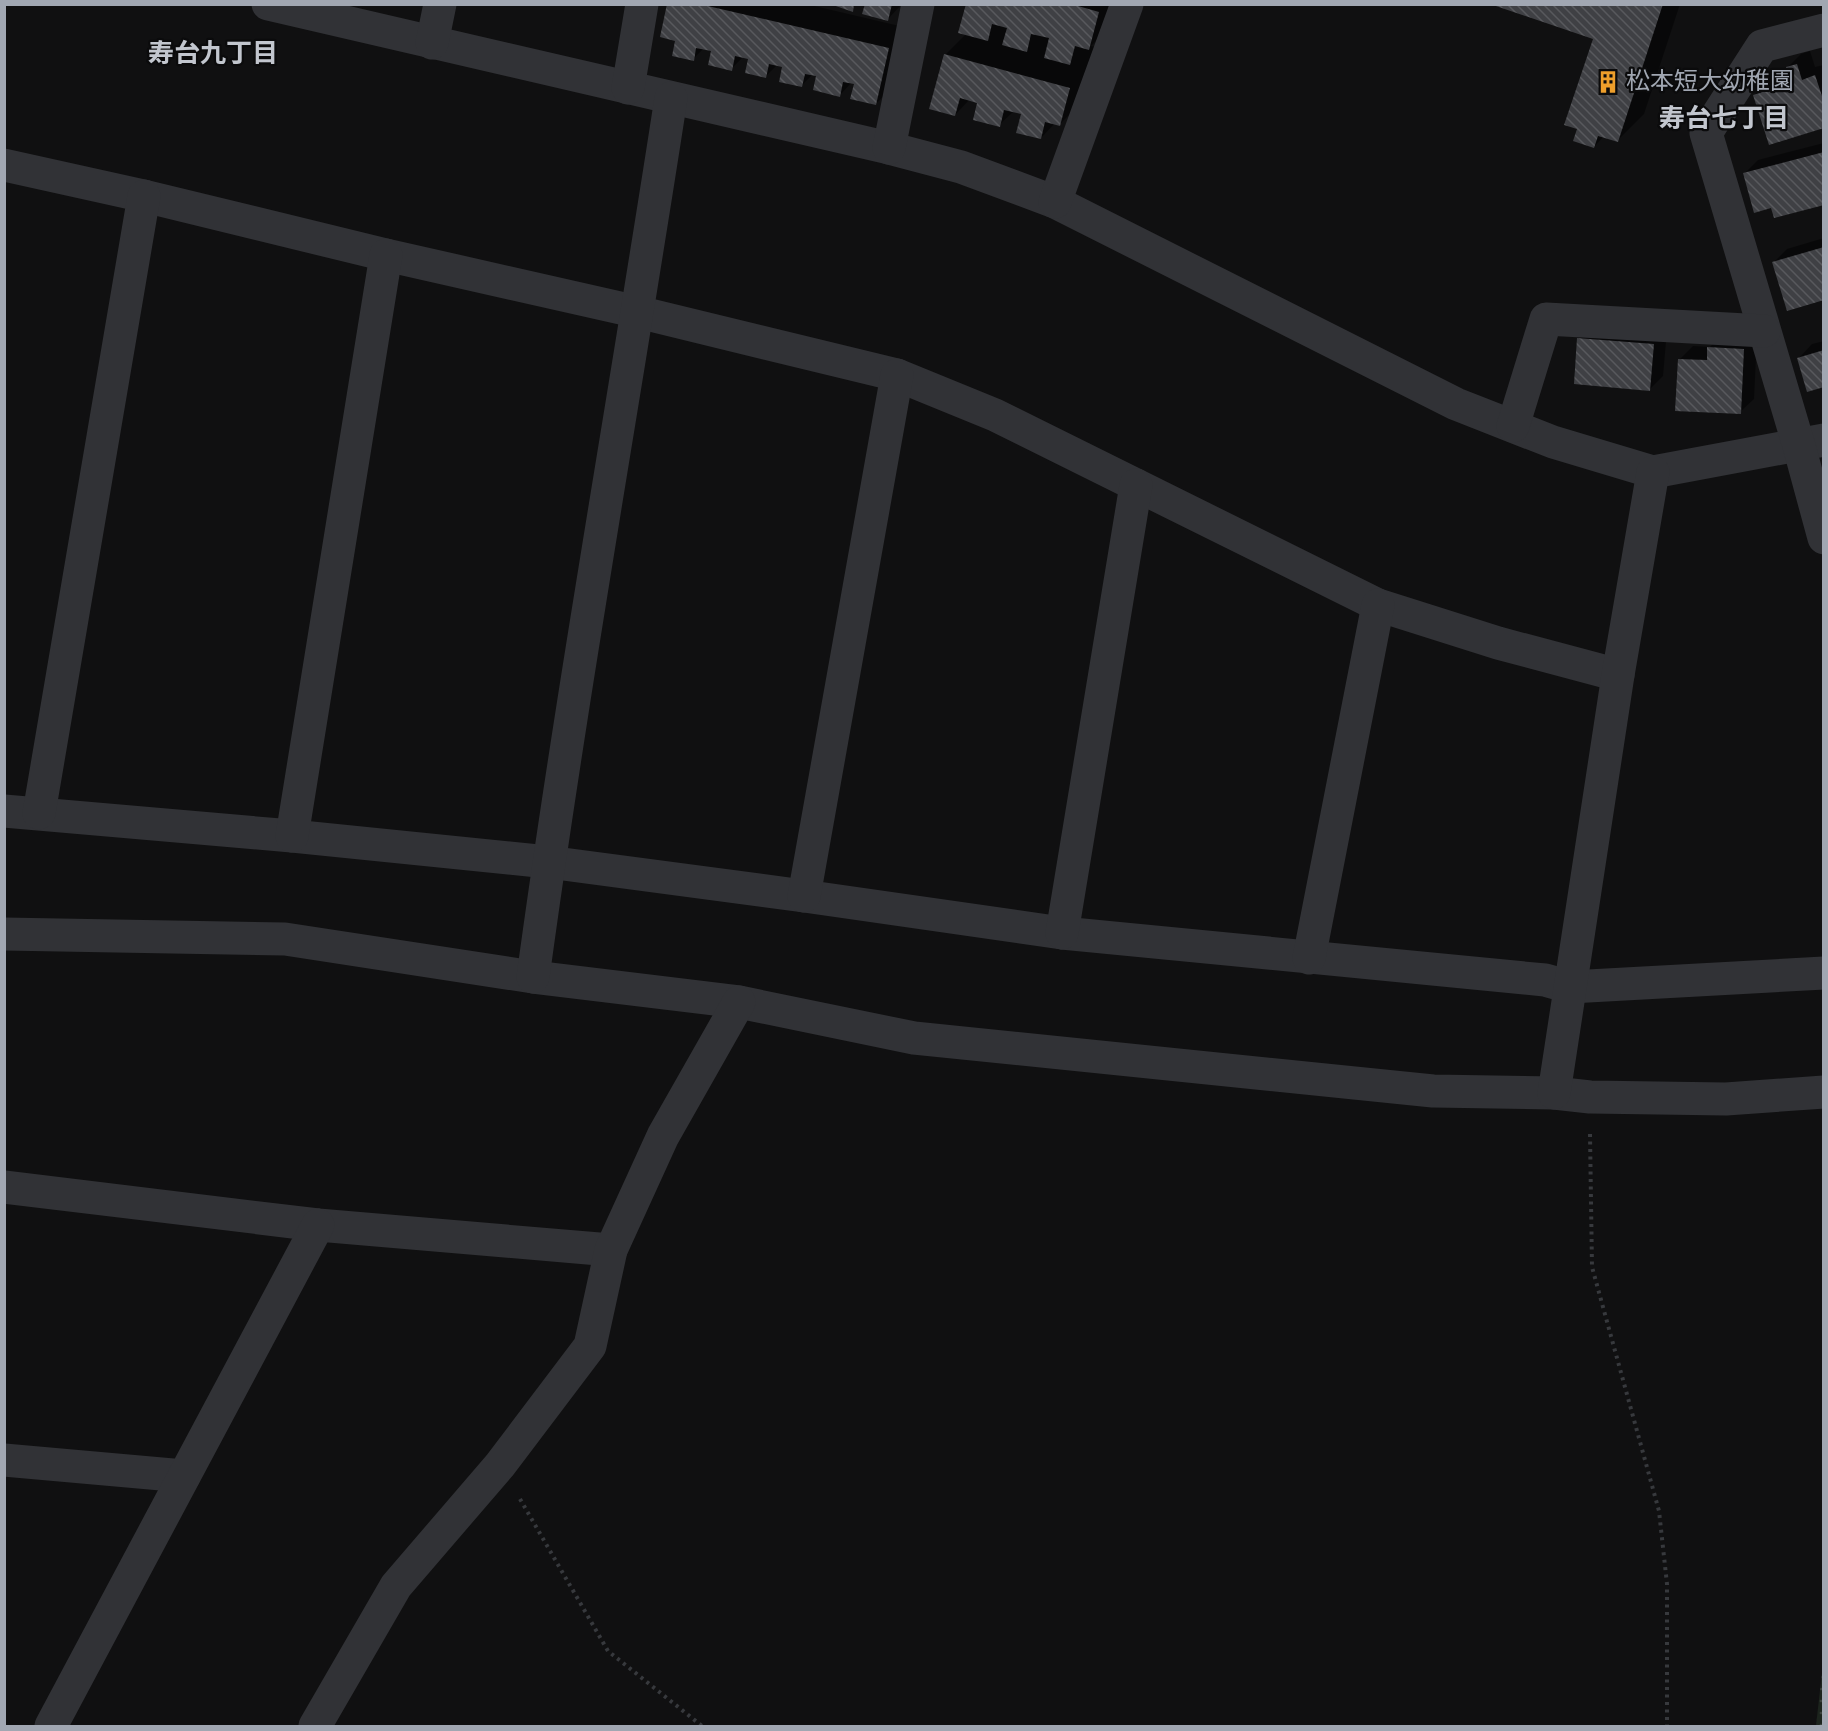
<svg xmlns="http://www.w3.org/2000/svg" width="1828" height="1731" font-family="'Alegreya Sans','Noto Sans JP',sans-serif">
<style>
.grass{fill:url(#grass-dots)}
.shadow{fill:#0007}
.building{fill:url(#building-back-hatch)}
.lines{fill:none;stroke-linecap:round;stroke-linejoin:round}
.path{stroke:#37393d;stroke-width:4;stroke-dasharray:3 4.5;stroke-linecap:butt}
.minor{stroke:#313236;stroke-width:33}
.labels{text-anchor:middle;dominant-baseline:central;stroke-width:4.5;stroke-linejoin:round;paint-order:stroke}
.poi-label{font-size:24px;fill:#a1a7b2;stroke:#0b0b0c;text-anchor:start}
.neighbourhood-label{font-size:26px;font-weight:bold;fill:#c2c6ce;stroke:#0b0b0c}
</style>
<defs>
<pattern id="grass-dots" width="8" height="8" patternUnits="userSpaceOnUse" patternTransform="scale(1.5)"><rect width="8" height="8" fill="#1c241d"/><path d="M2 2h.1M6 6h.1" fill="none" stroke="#3a413b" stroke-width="1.8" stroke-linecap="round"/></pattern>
<pattern id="building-back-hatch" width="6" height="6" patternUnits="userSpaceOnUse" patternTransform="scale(1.5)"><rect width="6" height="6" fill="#3f4044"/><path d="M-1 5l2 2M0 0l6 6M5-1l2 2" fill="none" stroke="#58595d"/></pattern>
</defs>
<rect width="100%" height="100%" fill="#101011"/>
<path class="grass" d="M1823 1664V1726H1816Z"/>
<g class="shadow">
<path d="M669 4H806L908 28 896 83 876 104 856 83 852 82 840 95 818 75 813 74 802 85 784 66 778 64 766 76 750 58 744 56 731 69 713 50 704 48 693 59 677 40Z"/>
<path d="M866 4H902L887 20Z"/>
<path d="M967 4H1128L1127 10 1091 46 1107 50 1098 86 1060 124 1055 123 1041 138 1023 113 1014 111 999 125 979 102 970 99 955 115 945 55 966 34Z"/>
<path d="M1494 4H1680L1644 114 1617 141 1604 136 1594 147 1595 38Z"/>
<path d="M1810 51 1815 67 1824 65V126L1754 95 1768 82 1790 75 1787 68 1801 54Z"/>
<path d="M1824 143V203L1772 206 1744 174 1758 160Z"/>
<path d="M1824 238V299L1774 262 1787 249Z"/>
<path d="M1592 325 1667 330 1663 376 1650 389 1579 338Z"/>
<path d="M1722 334 1757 336 1754 399 1740 412 1680 359 1693 346 1710 347Z"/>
<path d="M1824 341V386L1799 358 1812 344Z"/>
</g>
<g class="building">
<path d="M667 4H699L889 48 876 105 850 99 854 84 843 82 840 97 813 90 816 76 805 74 802 87 779 82 782 67 769 64 766 78 745 73 748 59 735 56 732 71 708 65 711 51 696 48 694 61 672 56 675 41 660 37Z"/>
<path d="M830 4H854L853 12Z"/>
<path d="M865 4H892L888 21 862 14Z"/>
<path d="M966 4H1071L1099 12 1089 50 1075 46 1070 65 1044 58 1049 38 1031 34 1027 52 1002 45 1007 28 992 24 988 41 958 33Z"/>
<path d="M1490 4H1663L1618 142 1598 136 1594 148 1573 141 1577 129 1564 125 1593 39Z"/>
<path d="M944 54 1070 88 1060 126 1045 122 1041 139 1016 133 1021 114 1004 110 1000 127 973 120 977 103 960 98 955 116 929 109Z"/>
<path d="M1797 64 1802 80 1815 75 1824 102V128L1769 145 1753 95 1791 83 1786 67Z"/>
<path d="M1824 152V205L1774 218 1771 208 1754 213 1743 173Z"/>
<path d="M1824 247V300L1787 311 1772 262Z"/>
<path d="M1577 338 1654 344 1650 391 1574 384Z"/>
<path d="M1707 347 1744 349 1741 414 1675 411 1678 359 1707 360Z"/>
<path d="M1824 350V387L1807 392 1797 358Z"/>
</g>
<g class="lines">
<g class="path">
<path d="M1590 1134 1592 1267 1659 1511 1667 1584V1726"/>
<path d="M520 1499 608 1651 702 1726"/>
</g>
<g class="minor">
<path d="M268 4 889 148 961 167 1055 202 1456 404 1553 442 1653 472 1824 440"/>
<path d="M1824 30 1762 46 1706 133 1799 446 1824 538"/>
<path d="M432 43 440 4"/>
<path d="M628 88 642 4"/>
<path d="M889 148 918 4"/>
<path d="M4 165 144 196 386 255 638 312 897 375 995 415 1378 605 1498 643 1618 675"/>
<path d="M1055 202 1127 4"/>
<path d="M1513 426 1546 319 1764 331"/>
<path d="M4 811 292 836 548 862 804 896 1062 933 1545 980 1570 987 1824 973"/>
<path d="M39 813 144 196"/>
<path d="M292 836 386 255"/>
<path d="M804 896 897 375"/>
<path d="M1062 933 1136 485"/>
<path d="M4 934 285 939 533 977 739 1002 914 1038 1433 1091 1554 1093 1590 1097 1726 1099 1824 1092"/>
<path d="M1309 958 1378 605"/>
<path d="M533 977C573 683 626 391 671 98"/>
<path d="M1554 1093 1618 675 1653 472"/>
<path d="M4 1187 318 1225 611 1250"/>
<path d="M4 1460 184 1476"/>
<path d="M51 1726 318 1225"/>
<path d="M315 1726 396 1586 500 1465 590 1346 611 1250 663 1136 739 1002"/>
</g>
</g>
<defs>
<g id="building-bare" transform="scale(1.8)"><path d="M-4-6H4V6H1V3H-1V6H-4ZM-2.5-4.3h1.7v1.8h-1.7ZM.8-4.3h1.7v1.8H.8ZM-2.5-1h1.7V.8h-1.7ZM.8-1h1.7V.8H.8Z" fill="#ee9f2b" stroke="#0b0b0c" stroke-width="2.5" paint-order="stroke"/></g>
</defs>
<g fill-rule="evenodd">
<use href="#building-bare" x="1608" y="82"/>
</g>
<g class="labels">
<g class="poi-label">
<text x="1626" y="82">松本短大幼稚園</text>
</g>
<g class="neighbourhood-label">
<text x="213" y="54">寿台九丁目</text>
<text x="1724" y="119">寿台七丁目</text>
</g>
</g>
<rect width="1828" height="1731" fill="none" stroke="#a1a7b2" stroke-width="12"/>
</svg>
